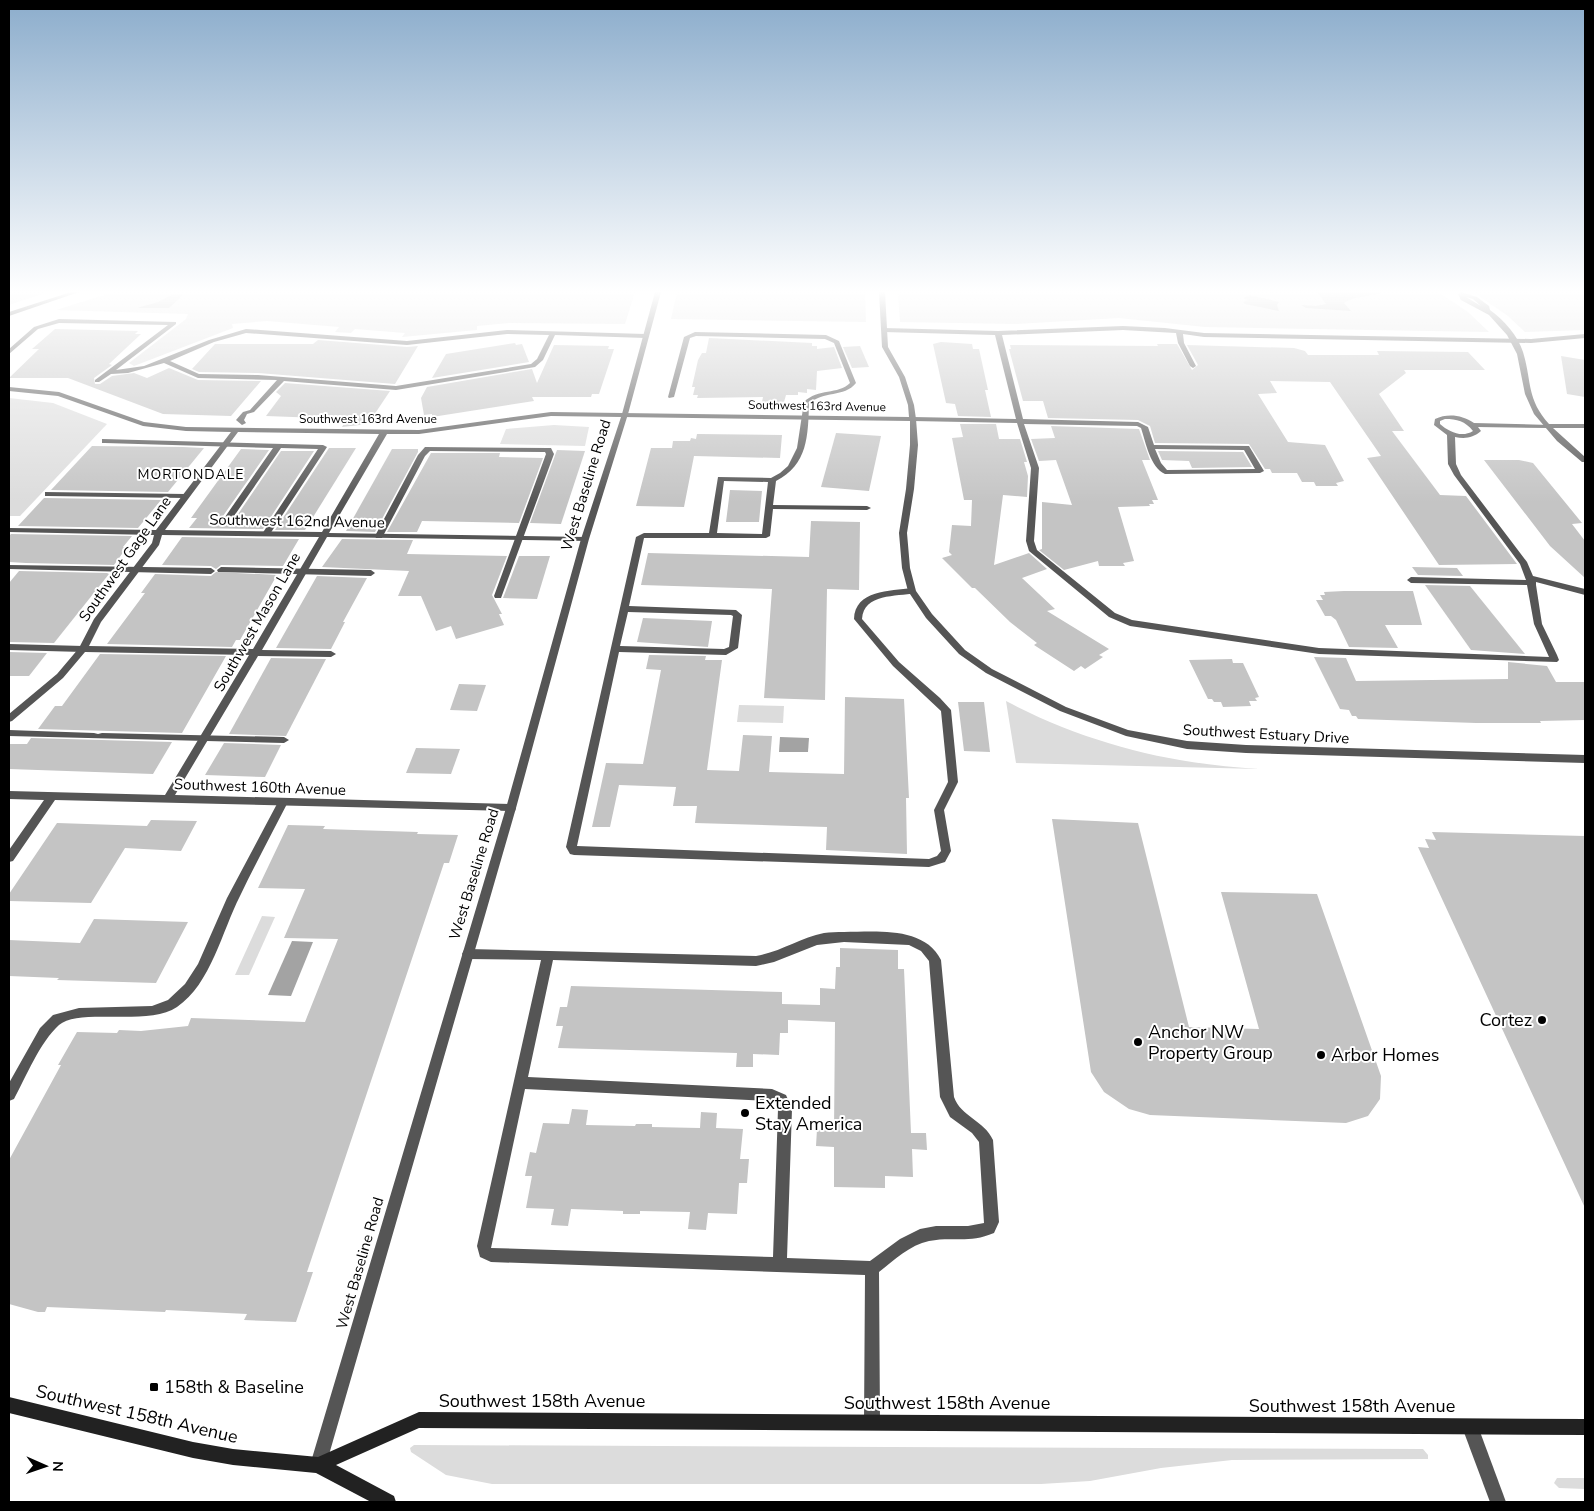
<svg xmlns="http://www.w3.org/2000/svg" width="1594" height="1511" font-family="'Nunito Sans',sans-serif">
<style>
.green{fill:#dcdcdc}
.water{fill:#a3a3a3}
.building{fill:#c4c4c4}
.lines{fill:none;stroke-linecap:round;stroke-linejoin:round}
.service{fill:#555;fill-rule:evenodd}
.minor{fill:#555;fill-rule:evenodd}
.tertiary{fill:#555;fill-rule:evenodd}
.secondary{fill:#222;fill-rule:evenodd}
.poi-dot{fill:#000;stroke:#fff;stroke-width:2}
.labels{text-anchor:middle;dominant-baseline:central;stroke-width:4;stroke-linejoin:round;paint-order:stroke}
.far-street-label{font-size:12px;fill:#000;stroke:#fff}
.far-neighbourhood-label{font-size:14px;letter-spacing:1px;fill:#000;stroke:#fff}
.street-label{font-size:15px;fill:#000;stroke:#fff}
.near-poi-label{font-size:18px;fill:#000;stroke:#fff;text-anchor:start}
.near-street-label{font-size:18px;fill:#000;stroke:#fff}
</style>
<rect width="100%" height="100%" fill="#fff"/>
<g class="green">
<path d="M9 292H48L9 305Z"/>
<path d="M114 292H635L625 324 509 323 477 326V330L402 337 405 333 355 329 351 333 335 332 339 327 267 321 232 324 233 328 134 366 129 363 186 319 188 314 56 310Z"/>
<path d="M677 292H865L866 322 671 319Z"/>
<path d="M898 292H1438L1468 312 1489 332 1205 327 1119 318 1015 324 900 322Z"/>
<path d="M1473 292H1585V330L1525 332 1508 316Z"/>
<path d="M9 398 53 403 107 424 20 516H9Z"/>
<path d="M554 425 589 427 585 446 500 444 506 429Z"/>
<path d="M1006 701C1086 743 1170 764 1259 769L1016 763Z"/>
<path d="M739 705 784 706 783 723 737 722Z"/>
<path d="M262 916 275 917 249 975H235Z"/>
<path d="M414 1445 1423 1449 1428 1455V1459L1232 1460 1161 1468 1090 1481 1041 1484H492L446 1475 411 1452 410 1448Z"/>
<path d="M1557 1478H1585V1489L1559 1488 1554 1483Z"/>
</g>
<g class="water">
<path d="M1317 292H1383C1370 298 1356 295 1344 303L1351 311 1306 308 1301 305 1316 306 1326 304Z"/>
<path d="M173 294 183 295 169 308H137L158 302Z"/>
<path d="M1250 295 1279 302 1277 305 1279 311 1245 304 1243 302 1248 300 1243 298Z"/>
<path d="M780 737 809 738 808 752H779Z"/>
<path d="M292 941 313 942 291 996 268 995Z"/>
</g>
<g class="building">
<path d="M55 329 138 331 135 334H141L109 364 112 365 94 378 95 384H100L112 376 134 373 147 378 169 368 198 380 261 381 231 416 163 414 68 378H9L39 349H32Z"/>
<path d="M709 338 812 343V346H817V349L834 347 842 368 817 371 816 390 807 389V393L798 392V395H786L784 402H762L763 397 697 398 698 395H693L695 387H692L698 360 702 353H706Z"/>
<path d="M318 340 407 347 418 346 395 384 258 373 199 372 192 369 215 344H313Z"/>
<path d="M941 342 972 344 973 349H979L988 390H985L991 417 958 416 955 404 946 403 933 344Z"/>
<path d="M515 343 516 345 522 344 529 362 432 378 446 354Z"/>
<path d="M1157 344H1177L1192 370 1198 365 1187 345 1294 348 1305 351 1308 355H1379L1377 351 1468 352 1485 370H1404L1406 373 1379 394 1404 431H1392L1440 495 1466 496 1517 564 1439 565 1367 458 1381 456 1330 382 1270 381 1277 393 1258 394 1288 442 1325 445 1344 481 1336 483 1338 486H1316L1314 482H1302L1297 473H1272L1270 469H1265L1249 444 1155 443 1150 426 1138 420 1048 418 1043 401H1023L1009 349H1011L1010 345 1158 346Z"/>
<path d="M554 345 609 346 608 349H614L599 394H592L591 397H532L534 401 432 417V414L424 415 421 398 427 387 532 369 537 383Z"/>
<path d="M860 346 869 367 852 368 843 347Z"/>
<path d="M1561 356 1585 360V397L1567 394Z"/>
<path d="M285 383 390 391 368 424 342 427 347 419 266 416 281 396 276 392Z"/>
<path d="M960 424H996L999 439H1020L1027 462H1024L1028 476 1027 497 1003 495 994 565 1029 553 1047 569 1022 578 1055 609 1047 611 1109 649 1099 655 1103 657 1085 669 1081 666 1074 671 1034 645 1037 643 1010 622 975 588H972L942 558 952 555 949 552 952 525 971 526 972 500H964L952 438 963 437Z"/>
<path d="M1051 426 1139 429 1150 460H1142L1158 500H1152L1154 504H1149L1150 506 1118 507 1134 561 1123 563 1125 566H1099L1098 561 1064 570 1039 550 1042 549V502L1072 505 1056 460 1039 461 1031 439 1055 438Z"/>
<path d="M836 433 881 436 869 491 821 487Z"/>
<path d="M697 434 782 435 780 458 694 456 684 507 636 506 651 448H672L673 441H690L691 438 696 439Z"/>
<path d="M92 446 183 447 204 448 168 492 51 490Z"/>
<path d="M329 448H356L305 530H275Z"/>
<path d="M241 449 269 450 223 516 229 521 234 520 281 451H314L263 529 189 528 197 518H191Z"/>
<path d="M392 449H418V452L375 532 346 531Z"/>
<path d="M557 450 585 451 561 524 530 523Z"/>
<path d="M1158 451 1243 452 1252 467 1192 468 1189 461 1162 460Z"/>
<path d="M431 453H500L499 457 543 458 519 523 422 521 417 532H387Z"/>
<path d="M1484 460H1519L1533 463 1582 523 1572 524 1585 541V578L1550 546Z"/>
<path d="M730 490 762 491 759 522H726Z"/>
<path d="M44 498H45L161 500 138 528 18 526Z"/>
<path d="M811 521 860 522 859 590 827 589 825 700 764 698 772 589 641 585 648 553 809 557Z"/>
<path d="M11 534 132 536 123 547H127L114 565 26 563 9 562V536Z"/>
<path d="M182 537 299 539 283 566 221 565 216 569 211 566 162 565Z"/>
<path d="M342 539 413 540 407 554 507 556 492 595 502 614H499L504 625 456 639 451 626 436 631 421 596H398L409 571 322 567Z"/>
<path d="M519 556H550L537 599 503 598Z"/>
<path d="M1412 567 1457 568 1463 576 1418 575Z"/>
<path d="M19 571 107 573 109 574 54 643 9 642V583Z"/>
<path d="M216 572 277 575 240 640H236L232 647 107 644 145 593H141L155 574 211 576Z"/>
<path d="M317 576 367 578 343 622H345L331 649 276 648Z"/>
<path d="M1425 585 1470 586 1525 654 1471 650Z"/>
<path d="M1344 591H1413L1422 625H1385L1398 648 1349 647 1336 620 1331 616H1325L1316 600H1323L1320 595H1325L1324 592Z"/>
<path d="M643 618 712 621 708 647 637 642Z"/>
<path d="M9 652 47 653 29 676H9Z"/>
<path d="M100 654 226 656 182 733 38 729 55 706H62Z"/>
<path d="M649 655 706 656 705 660H722L707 770 739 771 743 735 772 736 769 772 844 774 845 697 904 699 909 798H906L907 854 826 850 827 827 695 823 697 806H673L676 787 619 785 610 827H592L606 763 643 764 661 670 646 669Z"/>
<path d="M1314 657 1346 658 1356 681 1508 679V662L1547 666 1556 682H1585V720L1540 721 1541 723H1476L1358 719 1356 716H1352L1349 710 1340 709Z"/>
<path d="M271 658 326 659 286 736 229 734Z"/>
<path d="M1232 659 1233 663H1243L1259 697 1255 698 1257 701H1249L1251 706 1223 707 1221 702H1214L1212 699H1208L1189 660Z"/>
<path d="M459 684 486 685 477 711 450 710Z"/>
<path d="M958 702H984L990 752 964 751Z"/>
<path d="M31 738 172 742 153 774 9 769V744H27Z"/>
<path d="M224 743 281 745 265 777 205 775Z"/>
<path d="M416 748 460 749 451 774 406 773Z"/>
<path d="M1052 819 1138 823 1189 1027 1259 1029 1221 892 1317 894 1381 1076 1380 1099 1368 1116 1346 1123 1150 1115 1129 1109 1104 1092 1091 1072Z"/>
<path d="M151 820 197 821 181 851 125 848 91 903 9 901V894L57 823 147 826Z"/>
<path d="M288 825 325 826 323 829 418 832 417 834 458 835 449 863H444L307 1272H313L296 1322 244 1320 247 1314 166 1310 165 1312 47 1307 45 1312H38L9 1304V1160L61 1065H58L77 1032 117 1033 119 1030 141 1031 188 1026 191 1018 305 1022 338 939 284 938 305 889 258 888Z"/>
<path d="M1432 832 1585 836V1208L1418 847 1429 848 1425 839 1436 840Z"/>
<path d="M94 919 188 922 156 983 57 980 59 978 9 976V940L80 943Z"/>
<path d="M840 948 898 950V969H904L911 1133H926L927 1150 912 1149 913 1177 885 1176V1188L834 1187V1147L816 1146 817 1129 834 1130 835 1022 788 1020V1033H780L779 1055 753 1054V1067H736L737 1053 558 1048 563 1026H556L560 1007H567L571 986 782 992V1004L820 1005V988L835 989 836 967H840Z"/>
<path d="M572 1109 588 1110 586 1125 635 1126 636 1124H652V1127L700 1128 701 1112 717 1113 716 1128 743 1129 740 1159H749L747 1183H739L737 1214 708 1213 706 1230 688 1229 690 1212 640 1211V1214H623V1211L571 1209 568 1226 551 1225 554 1209 526 1208 532 1176H525L530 1152 536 1153 543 1123 569 1124Z"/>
</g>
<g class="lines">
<g class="service">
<path d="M59 319 176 322V324L116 370 144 366 209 340 246 329 407 341 507 330 646 334 649 336 646 338 555 335 543 360 535 367 396 390 284 381 254 412 247 414 244 420 246 423 242 425 236 420 243 412 250 410 277 380 198 378 164 363 128 373 111 374 99 382H95V380L168 325 59 323 38 329 9 354V349L34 327ZM246 333 407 345 507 334 549 335 537 359 531 364 396 386 258 375 199 374 170 361 214 342Z"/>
<path d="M1123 326 1165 328 1204 333 1531 339 1585 334V338L1531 343 1204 337 1183 334 1184 343 1196 366 1193 368 1190 366 1178 343 1176 333 1123 330 1002 335 1023 419 1138 422 1148 427 1154 445 1249 446 1264 471 1260 473 1165 474C1150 467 1146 443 1141 428L1137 426 1024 424 1039 468 1034 541 1037 550 1115 613 1132 620 1319 648 1549 657 1534 624 1527 585 1411 583 1407 580 1411 577 1526 580 1520 564 1454 475 1448 464 1447 435 1434 425 1435 419C1448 413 1462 415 1474 423L1550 425 1552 426 1548 428 1478 427 1481 431C1473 438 1465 439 1455 437L1456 464 1461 475 1527 562 1533 576 1585 589V595L1536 582V585L1542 624 1557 655 1559 660 1557 662 1319 654 1130 626 1109 617 1029 551 1026 541 1031 468 1017 423 913 421 910 419 913 417 1016 419 995 335 884 332 881 330 884 328 998 331ZM1445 419C1457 419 1465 421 1473 431 1462 438 1449 432 1440 424V421ZM1155 449 1244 450 1255 469 1167 470 1161 463Z"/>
<path d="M695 332 826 335 839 341 856 383C844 398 823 390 809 404 808 435 808 465 776 481L773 505 867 506 871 508 867 510 773 509 770 536 766 538H644L629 606 736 610 742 615 738 648 726 655 619 652 577 846 929 859 937 856 941 851 934 810 948 782 941 711 893 666 854 619C855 590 890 591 912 588L915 589V593C896 597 864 593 862 619L899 662 940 698 951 710 958 782 944 810 951 851 945 862 929 867 574 855 570 854 566 847 636 537 644 533H709L718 477 771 478 780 473 788 466 797 448 804 402C818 388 838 395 850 383L834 343 825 339 696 336 690 338 674 397 669 398 668 397 684 337ZM724 481 768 482 762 534 717 533ZM628 612 731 615 733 616 729 647 724 649 620 646Z"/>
<path d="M102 439 323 445 327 447 270 534 266 536 262 534 318 449 281 448 232 519H229L225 517 273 448 105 443H102Z"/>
<path d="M425 447 548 448H551L554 454 501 598H495L494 596 546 454 545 452 430 451 425 456 383 536 382 538H376L375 536 418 455Z"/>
<path d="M45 492 185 494 189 496 185 498 48 496H45Z"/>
<path d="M9 565 211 568 215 571 211 574 9 569Z"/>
<path d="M221 567 371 570 375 573 371 576 218 572 217 570Z"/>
<path d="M9 644 83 646 88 649 83 652 9 650Z"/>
<path d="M9 730 94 733 98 734 102 733 284 737 289 740 284 743 9 736Z"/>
<path d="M283 798 287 799 288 802C272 833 255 865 240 896 222 931 211 984 177 1007 147 1027 79 1007 59 1025 40 1042 26 1077 14 1099L9 1101V1083L40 1028 53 1015 79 1008 152 1006 168 1000 185 984 198 964 227 898 278 802 279 799Z"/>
<path d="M844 932C876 932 924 926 941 960L954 1097C961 1117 984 1120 993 1140L999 1222 994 1233C968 1244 953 1236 929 1241 910 1245 894 1260 879 1272L880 1422 878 1428 872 1430 866 1428 864 1422 865 1275 491 1262 480 1257 477 1246 541 960 468 959 464 958 462 954 464 950 468 949 756 956C780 952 800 938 824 933 830 932 837 932 844 932ZM844 942 909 945 921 951 929 961 940 1097 950 1117 972 1133 979 1142 984 1223 968 1226H936L920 1229 900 1239 870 1261 787 1258 792 1109 786 1095 772 1089 528 1077 553 960 756 966 774 962 817 945ZM525 1089 771 1101 776 1103 778 1109 773 1257 491 1248Z"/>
</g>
<g class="minor">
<path d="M879 292H885L888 347 905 377 914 405 916 419 918 445 914 489 907 533 910 568 916 591 932 614 965 650 992 669 1066 707 1128 730 1187 741 1246 745 1585 755V763L1246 753 1187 749 1126 736 1060 711 986 673 959 654 926 618 908 591 902 568 899 533 906 489 910 445V421L551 416 419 434H387L329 533 585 537H588V541L327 537 262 650 331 651 336 654 331 657 258 656 175 795 511 804 515 805 516 808 515 811 55 800 13 861 9 862V850L44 800 9 799V791L165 795 249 655 85 652 63 678 12 721 9 722V714L57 674 79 648 94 619 152 543 154 535 9 532V528L156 530 231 432 186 431 143 426 58 396 9 391V387L59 392 144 422 186 427 419 430 551 412 909 417 908 405 899 377 882 347ZM238 432 379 434 322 532 165 530ZM162 535 319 537 253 649 89 646 101 622 159 545Z"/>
<path d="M1461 292 1477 297 1489 306 1490 310C1504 320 1518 336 1523 352 1532 381 1526 398 1549 424H1585V428H1553L1585 457V462H1582L1557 441 1534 414 1525 394 1517 354 1507 335 1489 315 1461 300 1458 294ZM1466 297 1473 299 1481 306Z"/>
<path d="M1470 1419 1476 1421 1506 1502H1490L1462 1427 1464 1421Z"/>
</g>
<path class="tertiary" d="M655 292H661L628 414 589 539 516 808 326 1465 324 1471 318 1473 312 1471 310 1465 506 808 581 539 622 414Z"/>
<g class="secondary">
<path d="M71 292H79L9 316V312Z"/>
<path d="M9 1397 193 1442 233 1449 318 1457 419 1412 1585 1419V1435L419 1428 336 1465 394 1496 396 1502H371L316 1473 233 1465 193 1458 9 1413Z"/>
</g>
</g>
<linearGradient id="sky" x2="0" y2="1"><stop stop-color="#8cadcc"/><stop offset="0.58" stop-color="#fff"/><stop offset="1" stop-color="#fff" stop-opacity="0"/></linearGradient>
<rect width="1594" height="503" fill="url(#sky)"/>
<g class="poi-dot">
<circle cx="1542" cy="1020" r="5"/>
<circle cx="1138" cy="1042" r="5"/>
<circle cx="1321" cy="1055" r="5"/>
<circle cx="745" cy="1113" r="5"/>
<rect x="149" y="1382" width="10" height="10" rx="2.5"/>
</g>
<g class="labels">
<g class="far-street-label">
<text transform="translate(817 406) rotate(1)">Southwest 163rd Avenue</text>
<text x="368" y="419">Southwest 163rd Avenue</text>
</g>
<g class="far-neighbourhood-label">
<text x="191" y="474">MORTONDALE</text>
</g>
<g class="street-label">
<text transform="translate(586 485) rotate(-73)">West Baseline Road</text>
<text transform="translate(297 521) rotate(1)">Southwest 162nd Avenue</text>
<text transform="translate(125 559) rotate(-55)">Southwest Gage Lane</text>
<text transform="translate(257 622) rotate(-60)">Southwest Mason Lane</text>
<text transform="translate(1266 734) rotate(3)">Southwest Estuary Drive</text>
<text transform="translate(260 787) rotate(2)">Southwest 160th Avenue</text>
<text transform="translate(474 874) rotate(-73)">West Baseline Road</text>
<text transform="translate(360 1263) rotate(-74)">West Baseline Road</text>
</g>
<g class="near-poi-label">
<text x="1532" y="1020" text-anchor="end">Cortez</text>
<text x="1148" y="1032">Anchor NW<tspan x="1148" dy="21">Property Group</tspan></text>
<text x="1331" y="1055">Arbor Homes</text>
<text x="755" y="1103">Extended<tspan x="755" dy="21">Stay America</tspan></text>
<text x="164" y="1387">158th &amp; Baseline</text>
</g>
<g class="near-street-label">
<text x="542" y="1401">Southwest 158th Avenue</text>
<text x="947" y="1403">Southwest 158th Avenue</text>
<text x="1352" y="1406">Southwest 158th Avenue</text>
<text transform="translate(137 1414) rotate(13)">Southwest 158th Avenue</text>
</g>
</g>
<rect width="1594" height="1511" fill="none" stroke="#000000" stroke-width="20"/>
<g transform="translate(45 1466) rotate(92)" stroke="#ffffff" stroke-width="4" paint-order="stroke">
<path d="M0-4L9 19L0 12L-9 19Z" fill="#000000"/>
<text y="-8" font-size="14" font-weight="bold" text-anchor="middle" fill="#000000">N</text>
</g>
</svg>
